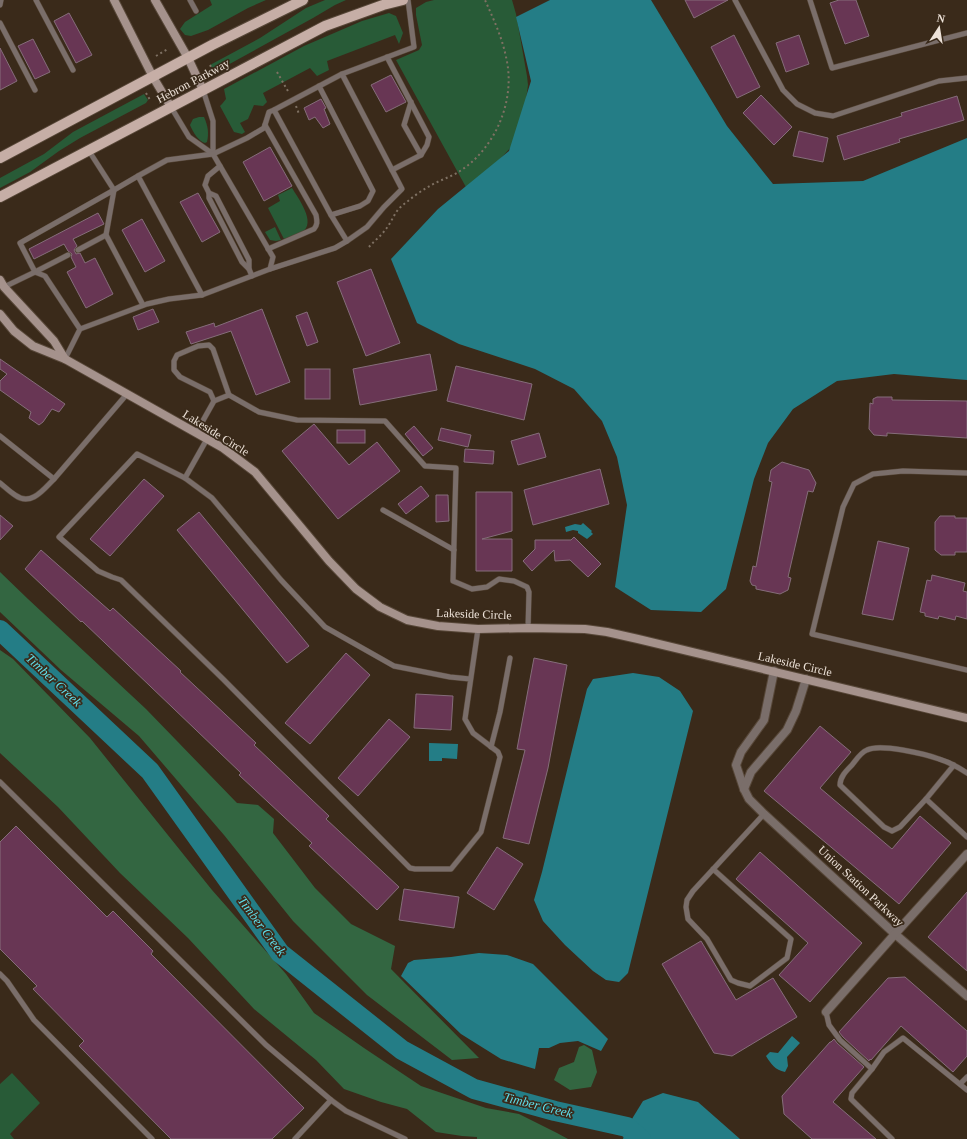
<svg xmlns="http://www.w3.org/2000/svg" width="967" height="1139" font-family="Georgia,serif">
<style>
.green{fill:#285b37}
.forest{fill:#336641}
.water{fill:#247d86}
.lines{fill:none;stroke-linecap:round;stroke-linejoin:round}
.river{stroke:#247d86;stroke-width:20}
.building{fill:#683654;stroke:#856d7a}
.lane-casing{stroke:#574738;stroke-width:6}
.street-casing{stroke:#574738;stroke-width:10}
.secondary-casing{stroke:#574738;stroke-width:10}
.primary-casing{stroke:#574738;stroke-width:12}
.path{stroke:#7f7163;stroke-width:2;stroke-dasharray:2 3;stroke-linecap:butt}
.lane{stroke:#7a6e6a;stroke-width:5}
.street{stroke:#7a6e6a;stroke-width:8}
.secondary{stroke:#a5928c;stroke-width:8}
.primary{stroke:#c6aea6;stroke-width:10}
.labels{text-anchor:middle;dominant-baseline:central;stroke-width:3.5;stroke-linejoin:round;paint-order:stroke}
.street-label{font-size:12px;fill:#ede2d8;stroke:#3a2a1a}
.water-label{font-size:13px;font-style:italic;fill:#5fdde9;stroke:#3a2a1a}
</style>
<rect width="100%" height="100%" fill="#3a2a1a"/>
<g class="green">
<path d="M210 0H266L248 8 208 30 191 36 185 35 180 29 185 22 212 5Z"/>
<path d="M325 0H346L335 5 313 18 215 72 210 65 260 38 306 8Z"/>
<path d="M434 0H512L516 14 527 76 528 85 525 107 513 145 490 170 467 189 396 60 419 50 422 45 416 15V8L426 2Z"/>
<path d="M389 13 396 16 403 33 399 44 395 35 327 61 329 70 317 76 310 68 263 93 267 102 263 106 254 105 248 119 240 123 245 132 242 134 234 132 220 106 222 104 226 99 224 89 304 46 362 21Z"/>
<path d="M144 94 148 100 146 103 80 138 59 151 30 172 0 188V178L44 154 73 132 86 125Z"/>
<path d="M199 117H204C208 126 209 133 207 142L205 143C198 141 193 132 190 125L193 119Z"/>
<path d="M292 188C298 198 317 223 302 232 297 235 290 237 284 239L268 208 280 201 278 195Z"/>
<path d="M275 227 281 240 276 241 270 240 265 232Z"/>
<path d="M12 1073 40 1103 10 1134 14 1139H0V1084Z"/>
</g>
<g class="forest">
<path d="M0 572 28 599 146 709 237 803 258 805 274 819 273 833 315 888 351 924 395 946 391 969 479 1058 452 1060 367 995 293 921 224 835 139 736 61 670 0 612Z"/>
<path d="M0 650 13 659 90 738 212 890 286 974 314 1013 364 1048 421 1086 486 1108 519 1114 557 1133 568 1139H477V1137L462 1136 436 1132 407 1109 381 1102 344 1089 316 1060 254 1009 188 938 120 873 58 807 0 753Z"/>
<path d="M584 1045 592 1050 597 1072 591 1087 570 1090 554 1080 559 1068 574 1062 579 1047Z"/>
</g>
<g class="water">
<path d="M550 0H651L727 126 773 184 863 181 967 138V380L894 374 837 381 793 409 768 443 754 479 726 589 701 612 651 610 615 587 627 505 617 457 602 421 574 389 535 369 459 344 417 323 391 259 438 209 509 151 531 81 516 17Z"/>
<path d="M583 523 592 531 591 532 593 534 587 539 578 533V531L573 530 566 532 565 527 575 524 581 525Z"/>
<path d="M633 673 659 677 680 691 693 711 628 973 619 982 606 980 593 971 565 945 543 921 534 900 542 872 587 689 593 679Z"/>
<path d="M429 743 458 744 457 759 442 758V761H429Z"/>
<path d="M479 953 507 955 533 964 608 1039 601 1051 578 1041 560 1043 549 1048H539L535 1069 501 1059 461 1034 401 976 408 963 414 960 451 957Z"/>
<path d="M792 1036 800 1043 787 1057 788 1066 785 1072C775 1070 771 1064 766 1056L770 1052 778 1053Z"/>
<path d="M663 1093 698 1102 740 1139H623L627 1127 643 1101Z"/>
</g>
<g class="lines">
<path class="river" d="M0 630 150 771 280 953 402 1050 474 1089 555 1111 627 1127 641 1139"/>
</g>
<g class="building">
<path d="M685 0H728L694 18Z"/>
<path d="M839 0H856L869 36 845 44 830 3Z"/>
<path d="M69 13 92 55 76 63 54 21Z"/>
<path d="M734 35 760 87 737 98 711 47Z"/>
<path d="M799 35 809 64 786 72 776 43Z"/>
<path d="M33 39 50 72 35 79 18 46Z"/>
<path d="M0 48 17 81 0 90Z"/>
<path d="M391 75 406 102 386 112 371 85Z"/>
<path d="M761 95 792 127 774 145 743 113Z"/>
<path d="M957 96 964 120 899 139 900 142 844 160 837 136 902 116 901 113Z"/>
<path d="M321 99 326 108 324 109 330 124 323 128 315 117 309 120 304 108Z"/>
<path d="M799 131 828 138 823 162 793 156Z"/>
<path d="M270 147 292 186 264 201 243 162Z"/>
<path d="M198 193 220 232 202 242 180 202Z"/>
<path d="M98 213 104 224 73 239 77 246 74 250 76 254 80 253 85 263 95 258 113 294 86 308 67 272 76 267 71 257 72 254 68 251 64 244 34 259 29 249Z"/>
<path d="M142 219 165 261 145 272 122 230Z"/>
<path d="M371 269 400 343 366 356 337 282Z"/>
<path d="M153 309 159 322 138 330 133 317Z"/>
<path d="M262 309 290 382 256 395 231 331 191 344 186 332 214 323 215 327Z"/>
<path d="M307 312 318 342 307 346 296 316Z"/>
<path d="M430 354 437 390 360 405 353 369Z"/>
<path d="M0 359 65 404 59 412 52 409 43 422 39 425 29 418 31 412 0 390V381L7 374 0 369Z"/>
<path d="M456 366 532 384 524 420 447 401Z"/>
<rect x="305" y="369" width="25" height="30"/>
<path d="M877 397H892V400L967 401V438L887 433V436L874 435 869 429 870 403 873 404V399Z"/>
<path d="M314 424 349 465 377 442 400 471 338 519 306 480 282 451Z"/>
<path d="M414 426 433 448 423 456 405 434Z"/>
<path d="M441 428 471 435 468 447 438 440Z"/>
<rect x="337" y="430" width="28" height="13"/>
<path d="M539 433 546 457 518 465 511 441Z"/>
<path d="M465 449 494 451 493 464 464 462Z"/>
<path d="M782 462 809 470 816 483 813 492 808 491 788 577 791 578 788 590 780 594 756 589V586L752 585 750 581 753 566 756 567 768 503 772 482 769 481 771 470Z"/>
<path d="M600 469 609 504 533 525 524 490Z"/>
<path d="M144 479 164 496 110 556 90 539Z"/>
<path d="M421 486 429 496 406 514 398 504Z"/>
<path d="M476 492H512V531L482 539H512V571H476Z"/>
<path d="M436 495H448L449 521 436 522Z"/>
<path d="M199 512 309 646 287 663 177 530Z"/>
<path d="M0 515 13 526 0 540Z"/>
<path d="M940 516H955V518H967V552H955V555H941L935 550V522Z"/>
<path d="M574 537 601 564 588 577 570 560 555 561 554 550 532 571 523 561 535 549V540H571Z"/>
<path d="M878 541 909 548 893 620 862 614Z"/>
<path d="M41 550 110 611 113 608 181 671 180 672 256 743 254 745 329 816 326 819 399 887 377 910 309 846 312 843 239 775 241 773 82 621 81 622 25 569Z"/>
<path d="M932 575 965 583 963 591 967 592V619L956 616 955 620 939 616 938 619 925 616V613L920 612 927 580 931 581Z"/>
<path d="M346 653 370 675 310 744 285 723Z"/>
<path d="M534 658 567 665 548 768 529 844 503 838 525 750 517 749Z"/>
<path d="M416 694 453 696 451 730 414 728Z"/>
<path d="M389 719 410 737 358 796 338 778Z"/>
<path d="M820 726 851 752 820 788 892 849 920 816 951 843 899 904 764 791Z"/>
<path d="M16 826 107 917 113 911 153 951 151 954 304 1108 272 1139H171L79 1046 84 1041 33 989 37 986 0 949V842Z"/>
<path d="M497 847 523 864 494 910 467 893Z"/>
<path d="M760 852 862 943 810 1002 779 975 808 943 736 879Z"/>
<path d="M404 889 459 897 454 928 399 920Z"/>
<path d="M967 892V971L928 937Z"/>
<path d="M701 941 736 1000 773 978 797 1017 732 1056 714 1053 662 964Z"/>
<path d="M905 977 967 1031V1056L953 1072 901 1026 871 1060 870 1059 869 1061 843 1037 839 1032 888 978Z"/>
<path d="M834 1039 837 1043 864 1067 833 1102 876 1139H812L784 1114 782 1096 830 1042H831Z"/>
</g>
<g class="lines">
<g class="lane-casing">
<g id="lane">
<path d="M36 0 73 70"/>
<path d="M190 0 196 11"/>
<path d="M735 0 783 90 797 104 815 113 833 116 939 81 967 78"/>
<path d="M810 0 832 68 967 33"/>
<path d="M0 5 1 0"/>
<path d="M0 23 35 90"/>
<path d="M387 57 429 137 427 145 421 155 392 170"/>
<path d="M342 74 402 189 384 207 367 227 347 241"/>
<path d="M319 86 373 191 368 201 360 206 331 215"/>
<path d="M411 102 404 125 421 155"/>
<path d="M171 107 189 137 213 154V121L203 90"/>
<path d="M265 125 316 215C317 221 318 224 314 229L268 249"/>
<path d="M89 151 114 190 138 176"/>
<path d="M213 154 273 257 270 269 202 295 138 176 167 160 213 154 247 138 264 128 269 112 274 110 342 74 414 47 408 0"/>
<path d="M220 166 208 176 205 185 209 193V198L242 262 249 269"/>
<path d="M209 193 216 196 249 260V269L252 276"/>
<path d="M78 250 106 235"/>
<path d="M68 255 35 272 20 243 114 190 106 235 143 305"/>
<path d="M270 269 335 248 347 241 331 215 274 110"/>
<path d="M4 287 35 272 45 276 80 329 65 359"/>
<path d="M80 329 147 304 169 299 202 295"/>
<path d="M214 401 210 392 180 377 174 370V361L177 355 198 346 209 345 213 349 229 395 259 412 297 420 385 421 425 466 456 468 453 581 472 589 487 587 499 579 514 581 527 587 529 592 528 628"/>
<path d="M196 433 214 401 229 395"/>
<path d="M0 436 54 479 127 394"/>
<path d="M967 473 903 471 873 474 854 484 843 507 812 634 967 670"/>
<path d="M185 478 207 439"/>
<path d="M0 483C5 487 10 492 15 495 31 507 44 489 54 479"/>
<path d="M383 510 454 550"/>
<path d="M470 679 450 677 394 666 325 627 281 580 212 498 185 478 137 454 59 537 98 571 112 577 121 580 223 679 410 868 415 869H451L481 832 500 757 498 752 473 733 465 719 478 629"/>
<path d="M491 747 500 712 510 658"/>
<path d="M954 765 926 799 900 827 892 831 884 827 840 785C840 777 846 771 852 765 856 760 861 752 867 750 880 743 925 754 939 759 949 762 958 767 967 773"/>
<path d="M0 782 266 1045 331 1100 346 1111 405 1139"/>
<path d="M926 799 967 837"/>
<path d="M713 869 791 939 787 958 750 986 738 983 731 980 707 939 688 919 686 907 687 900 693 891 764 814"/>
<path d="M0 974 7 981 34 1020 152 1139"/>
<path d="M826 1012 829 1025 840 1040 872 1069"/>
<path d="M960 1084 967 1077"/>
<path d="M295 1139 331 1100"/>
<path d="M892 1139 851 1099 852 1093 872 1069 884 1052 903 1038 967 1090"/>
</g>
</g>
<g class="street-casing">
<g id="street">
<path d="M774 671 764 720 741 752 736 765 744 789 749 799 764 814 895 934 967 996"/>
<path d="M744 789 751 772 787 730 796 711 806 679"/>
<path d="M826 1012 895 934 967 854"/>
</g>
</g>
<g class="secondary-casing">
<g id="secondary">
<path d="M114 0 153 77 171 107"/>
<path d="M155 0 188 58 203 90"/>
<path d="M0 280 4 287 54 341 65 359"/>
<path d="M0 314 14 331 33 346 65 359 223 448 255 472 329 561 356 589 380 607 407 620 438 626 478 629 528 628 585 629 607 632 638 639 967 718"/>
</g>
</g>
<g class="primary-casing">
<g id="primary">
<path d="M0 158 212 45 303 0"/>
<path d="M0 197 325 26 383 5 403 0"/>
</g>
</g>
<g class="path">
<path d="M156 56 168 49"/>
<path d="M210 65 214 73"/>
<path d="M277 72 289 93"/>
<path d="M146 93 150 100"/>
<path d="M296 106 299 114"/>
<path d="M369 247C374 241 381 236 386 229 390 224 393 217 397 211 400 207 404 204 408 201 414 196 421 191 428 187 439 180 452 177 463 169 497 145 516 98 506 57 502 37 493 18 485 0"/>
</g>
<use href="#lane" class="lane"/>
<use href="#street" class="street"/>
<use href="#secondary" class="secondary"/>
<use href="#primary" class="primary"/>
</g>
<g class="labels">
<g class="street-label">
<text transform="translate(193 81) rotate(-28)">Hebron Parkway</text>
<text transform="translate(216 433) rotate(32)">Lakeside Circle</text>
<text transform="translate(474 614) rotate(2)">Lakeside Circle</text>
<text transform="translate(795 664) rotate(13)">Lakeside Circle</text>
<text transform="translate(861 886) rotate(43)">Union Station Parkway</text>
</g>
<g class="water-label">
<text transform="translate(54 680) rotate(43)">Timber Creek</text>
<text transform="translate(262 926) rotate(53)">Timber Creek</text>
<text transform="translate(538 1105) rotate(14)">Timber Creek</text>
</g>
</g>
<g transform="translate(939 28) rotate(12)" stroke="#3a2a1a" stroke-width="3" paint-order="stroke">
<path d="M0-3L7 15L0 10L-7 15Z" fill="#ede2d8"/>
<text y="-6" font-size="11" font-weight="bold" text-anchor="middle" fill="#ede2d8">N</text>
</g>
</svg>
